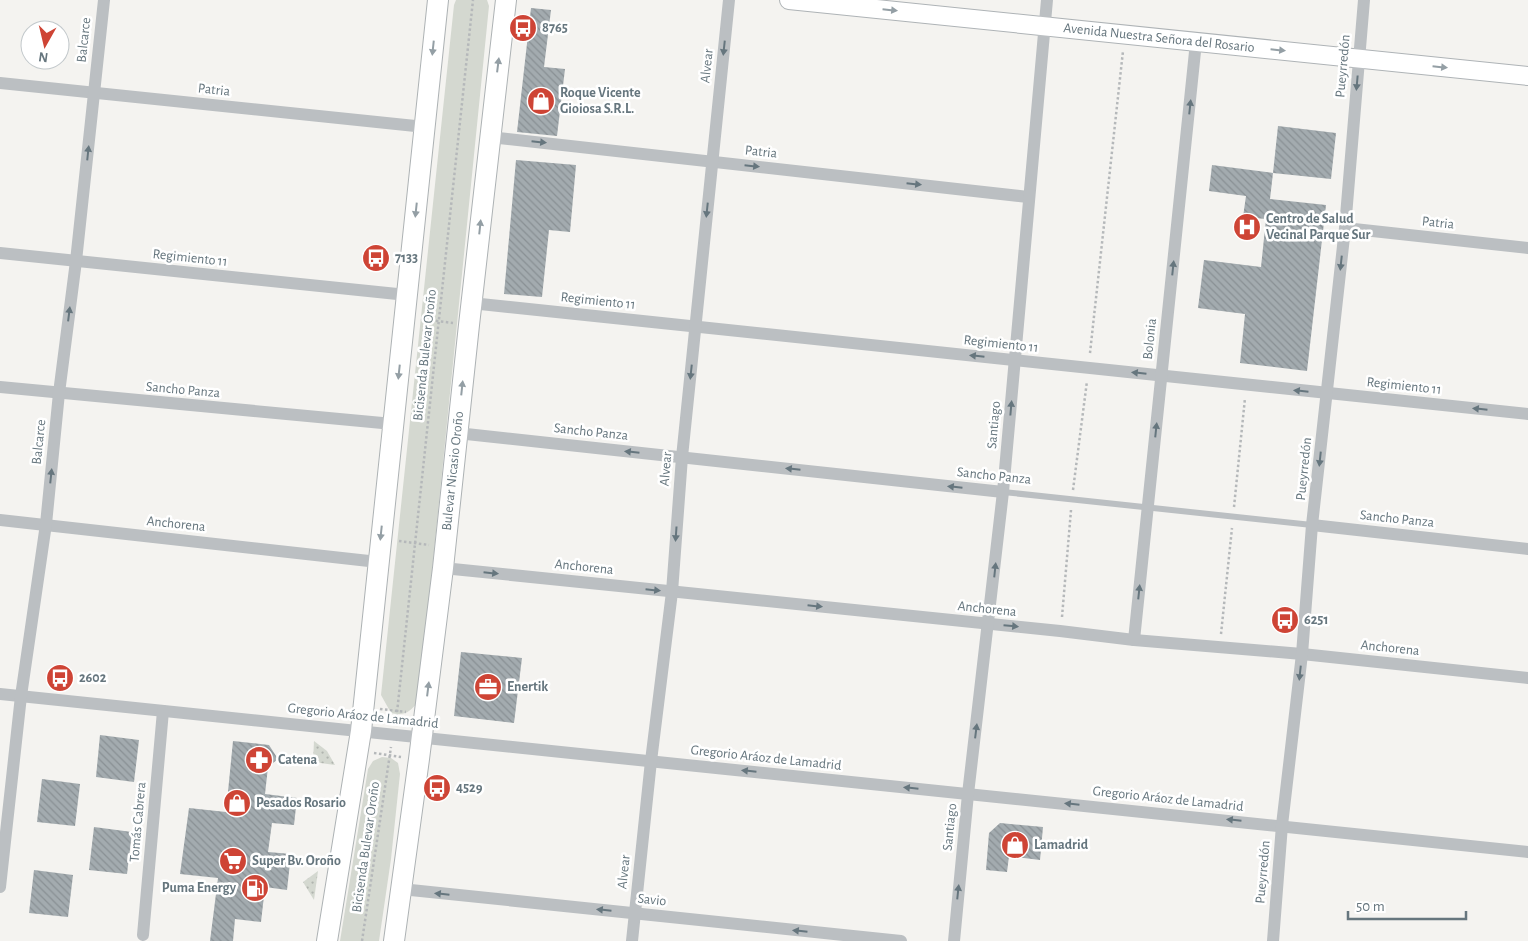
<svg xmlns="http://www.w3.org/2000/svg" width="1528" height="941" font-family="'Alegreya Sans',sans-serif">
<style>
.grass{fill:url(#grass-dots)}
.green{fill:#d4d8d0}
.building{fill:url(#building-back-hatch)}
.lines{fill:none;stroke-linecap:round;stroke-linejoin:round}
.secondary-casing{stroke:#aeb3b6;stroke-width:20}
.primary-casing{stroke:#adb2b4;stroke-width:22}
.path{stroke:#b5b8ba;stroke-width:2.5;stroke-dasharray:2.5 2.5;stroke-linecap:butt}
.lane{stroke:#bbbfc2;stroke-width:6}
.street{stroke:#bbbfc2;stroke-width:12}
.secondary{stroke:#fff;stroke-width:18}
.primary{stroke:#fff;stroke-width:20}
.oneway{fill:#949fa5}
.oneway2{fill:#66767e}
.labels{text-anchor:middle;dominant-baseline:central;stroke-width:5;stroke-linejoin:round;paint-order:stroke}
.poi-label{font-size:14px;font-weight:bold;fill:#66767e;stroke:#fff;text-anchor:start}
.street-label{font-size:14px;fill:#66767e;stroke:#fff}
</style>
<defs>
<pattern id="grass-dots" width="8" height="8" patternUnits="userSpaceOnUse" patternTransform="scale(1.25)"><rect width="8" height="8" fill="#d4d8d0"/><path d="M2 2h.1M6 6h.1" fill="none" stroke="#b0b4ae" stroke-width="1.8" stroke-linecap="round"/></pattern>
<pattern id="building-back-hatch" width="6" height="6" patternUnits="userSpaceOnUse" patternTransform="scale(1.25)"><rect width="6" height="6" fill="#a3abaf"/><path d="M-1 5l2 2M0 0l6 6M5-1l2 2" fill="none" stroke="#899094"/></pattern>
</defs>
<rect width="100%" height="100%" fill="#f4f3f0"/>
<g class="grass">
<path d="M314 741 327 751 335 765 313 762Z"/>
<path d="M318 871 314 900 303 882Z"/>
</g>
<g class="green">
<path d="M456 0H487L489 6 419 701C409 712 406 716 391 713L381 695 454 5Z"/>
<path d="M382 757 391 758 398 763 400 774 391 859 379 941H340L368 769 373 761Z"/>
</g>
<g class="building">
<path d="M531 8 551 10 544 67 565 69 557 136 517 132Z"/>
<path d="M1278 126 1336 133 1331 179 1273 173Z"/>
<path d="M516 160 576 165 570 232 549 230 542 297 504 294Z"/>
<path d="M1212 165 1273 173 1270 199 1326 205 1307 371 1240 363 1245 314 1198 308 1204 260 1261 267 1266 219 1243 217 1246 196 1209 191Z"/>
<path d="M461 652 522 658 514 723 454 716Z"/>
<path d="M100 735 139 740 134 782 96 777Z"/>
<path d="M233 741 269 745 278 759 268 767 265 794 297 798 294 825 272 823 268 852 291 854 287 890 265 887 261 922 235 919 233 941H210L218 878 180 874 189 808 226 812Z"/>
<path d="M42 779 80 784 75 826 37 822Z"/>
<path d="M1000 823 1043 827 1040 860 1009 856 1007 872 986 870 989 833Z"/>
<path d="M94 827 132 832 127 874 89 870Z"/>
<path d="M34 870 73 875 68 917 29 913Z"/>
</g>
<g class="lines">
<g class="secondary-casing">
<path id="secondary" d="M789 0 1528 76"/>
</g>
<g class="primary-casing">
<g id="primary">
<path d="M327 941 361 731 438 0"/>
<path d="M394 941 419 759 443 568 469 325 506 0"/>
</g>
</g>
<g class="path">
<path d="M421 319 453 323"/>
<path d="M1090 353 1123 51"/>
<path d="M1073 490 1087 381"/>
<path d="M1234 507 1245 398"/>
<path d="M399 541 429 545"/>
<path d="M1062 617 1071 510"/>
<path d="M1221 634 1232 528"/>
<path d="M380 709 406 712"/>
<path d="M396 722 473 0"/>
<path d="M374 753 401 757"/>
<path d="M362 941 391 747"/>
</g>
<path class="lane" d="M1003 492 1312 525"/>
<g class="street">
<path d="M0 83 425 127"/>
<path d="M490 137 1028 197"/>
<path d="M1345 228 1528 248"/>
<path d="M0 253 407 295"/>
<path d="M471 303 1528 414"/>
<path d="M0 387 393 424"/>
<path d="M457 433 1003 492"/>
<path d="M0 520 378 562"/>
<path d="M1312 525 1528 549"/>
<path d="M443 568 1060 631 1134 640 1302 654 1528 678"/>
<path d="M1134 640 1196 42"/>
<path d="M0 694 1528 852"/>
<path d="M0 887 21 696 46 524 59 393 76 261 104 0"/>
<path d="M401 889 901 941"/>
<path d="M143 935 163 711"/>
<path d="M632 941 651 761 672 592 682 457 729 0"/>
<path d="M954 941 968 794 1003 492 1047 0"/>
<path d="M1273 941 1282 825 1302 654 1312 525 1345 228 1364 0"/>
</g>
<use href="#secondary" class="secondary"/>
<use href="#primary" class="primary"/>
</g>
<defs><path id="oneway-solid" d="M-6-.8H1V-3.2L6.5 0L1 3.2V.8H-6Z" transform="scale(1.25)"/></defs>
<g class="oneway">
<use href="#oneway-solid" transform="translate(890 10) rotate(6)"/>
<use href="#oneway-solid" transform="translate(433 48) rotate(96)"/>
<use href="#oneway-solid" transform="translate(1278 50) rotate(6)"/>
<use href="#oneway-solid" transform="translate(498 65) rotate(-83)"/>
<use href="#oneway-solid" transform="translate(1440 67) rotate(6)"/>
<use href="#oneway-solid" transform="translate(416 210) rotate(96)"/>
<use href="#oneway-solid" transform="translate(480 227) rotate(-84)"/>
<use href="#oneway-solid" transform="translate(399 372) rotate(96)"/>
<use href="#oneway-solid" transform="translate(462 388) rotate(-84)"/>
<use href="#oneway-solid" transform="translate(381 533) rotate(96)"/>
<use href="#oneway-solid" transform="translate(428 689) rotate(-83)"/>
</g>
<g class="oneway2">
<use href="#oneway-solid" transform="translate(724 48) rotate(96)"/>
<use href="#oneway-solid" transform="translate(1357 83) rotate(95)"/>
<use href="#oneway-solid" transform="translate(1190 107) rotate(-84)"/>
<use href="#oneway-solid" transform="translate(539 142) rotate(6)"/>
<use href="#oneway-solid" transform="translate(88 153) rotate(-84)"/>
<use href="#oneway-solid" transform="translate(752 166) rotate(6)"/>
<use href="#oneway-solid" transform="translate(914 184) rotate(6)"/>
<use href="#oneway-solid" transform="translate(707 210) rotate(96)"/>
<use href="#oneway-solid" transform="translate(1341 263) rotate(96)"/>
<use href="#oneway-solid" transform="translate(1173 268) rotate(-84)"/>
<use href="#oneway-solid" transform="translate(69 314) rotate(-83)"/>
<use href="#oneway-solid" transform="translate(977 356) rotate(-174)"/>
<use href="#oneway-solid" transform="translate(691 372) rotate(96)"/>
<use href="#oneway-solid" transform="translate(1139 373) rotate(-174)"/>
<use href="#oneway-solid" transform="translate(1301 391) rotate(-174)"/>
<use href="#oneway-solid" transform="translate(1011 408) rotate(-85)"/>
<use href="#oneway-solid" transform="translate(1480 409) rotate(-174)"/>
<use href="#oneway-solid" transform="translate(1156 430) rotate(-84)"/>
<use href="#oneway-solid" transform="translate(632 452) rotate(-174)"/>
<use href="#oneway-solid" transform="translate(1320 459) rotate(96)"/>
<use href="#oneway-solid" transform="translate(793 469) rotate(-174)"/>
<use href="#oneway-solid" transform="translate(51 476) rotate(-84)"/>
<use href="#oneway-solid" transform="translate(955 487) rotate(-174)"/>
<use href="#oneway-solid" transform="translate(676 534) rotate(94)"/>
<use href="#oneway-solid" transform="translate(995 570) rotate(-84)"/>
<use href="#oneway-solid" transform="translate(491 573) rotate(6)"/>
<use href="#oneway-solid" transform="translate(653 590) rotate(6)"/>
<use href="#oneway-solid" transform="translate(1139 592) rotate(-84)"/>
<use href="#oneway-solid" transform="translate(815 606) rotate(6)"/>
<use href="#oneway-solid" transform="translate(1011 626) rotate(5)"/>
<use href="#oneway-solid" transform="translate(1300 673) rotate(96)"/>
<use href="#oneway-solid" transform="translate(976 731) rotate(-83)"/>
<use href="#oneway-solid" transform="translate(749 771) rotate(-174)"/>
<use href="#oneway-solid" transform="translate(911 788) rotate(-174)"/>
<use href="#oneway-solid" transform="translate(1072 804) rotate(-174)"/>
<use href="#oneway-solid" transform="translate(1234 820) rotate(-174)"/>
<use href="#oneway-solid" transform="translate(958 892) rotate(-84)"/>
<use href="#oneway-solid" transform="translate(442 894) rotate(-174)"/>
<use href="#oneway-solid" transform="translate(604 910) rotate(-174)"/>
<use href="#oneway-solid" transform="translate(800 931) rotate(-174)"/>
</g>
<defs>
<g id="bus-disc" transform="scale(1.4375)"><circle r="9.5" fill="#ce4435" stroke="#fff"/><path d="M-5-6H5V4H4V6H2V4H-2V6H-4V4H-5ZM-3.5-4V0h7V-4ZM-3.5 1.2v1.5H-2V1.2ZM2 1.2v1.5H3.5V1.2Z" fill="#fff"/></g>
<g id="shop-disc" transform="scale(1.4375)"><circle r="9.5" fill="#ce4435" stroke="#fff"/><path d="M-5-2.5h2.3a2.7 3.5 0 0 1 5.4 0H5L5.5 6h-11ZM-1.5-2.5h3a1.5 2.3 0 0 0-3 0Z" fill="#fff"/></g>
<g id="hospital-disc" transform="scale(1.4375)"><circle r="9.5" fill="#ce4435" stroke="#fff"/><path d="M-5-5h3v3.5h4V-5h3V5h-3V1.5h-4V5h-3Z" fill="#fff"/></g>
<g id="office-disc" transform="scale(1.4375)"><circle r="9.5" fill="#ce4435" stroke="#fff"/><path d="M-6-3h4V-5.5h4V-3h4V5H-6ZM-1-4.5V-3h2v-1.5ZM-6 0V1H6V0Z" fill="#fff"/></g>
<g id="pharmacy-disc" transform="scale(1.4375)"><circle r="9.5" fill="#ce4435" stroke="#fff"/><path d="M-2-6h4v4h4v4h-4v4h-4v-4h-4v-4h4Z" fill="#fff"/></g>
<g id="supermarket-disc" transform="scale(1.4375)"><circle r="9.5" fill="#ce4435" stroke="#fff"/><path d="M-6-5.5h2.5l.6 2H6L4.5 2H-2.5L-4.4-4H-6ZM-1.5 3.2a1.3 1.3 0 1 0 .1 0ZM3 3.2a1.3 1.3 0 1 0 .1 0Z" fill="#fff"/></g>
<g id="fuel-disc" transform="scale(1.4375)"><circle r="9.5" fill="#ce4435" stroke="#fff"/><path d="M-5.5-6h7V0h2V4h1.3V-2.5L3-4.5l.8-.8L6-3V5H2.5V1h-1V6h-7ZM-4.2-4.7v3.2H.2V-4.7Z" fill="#fff"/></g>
</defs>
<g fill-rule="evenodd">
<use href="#bus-disc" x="523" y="28"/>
<use href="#shop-disc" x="541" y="101"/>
<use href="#hospital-disc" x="1247" y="227"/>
<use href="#bus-disc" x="376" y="258"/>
<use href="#bus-disc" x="1285" y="620"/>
<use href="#bus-disc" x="60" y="678"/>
<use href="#office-disc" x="488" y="687"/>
<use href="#pharmacy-disc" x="259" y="760"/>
<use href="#bus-disc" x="437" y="788"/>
<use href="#shop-disc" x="237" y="803"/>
<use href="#shop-disc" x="1015" y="845"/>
<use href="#supermarket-disc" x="233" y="861"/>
<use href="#fuel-disc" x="255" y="888"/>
</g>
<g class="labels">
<g class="poi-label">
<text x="542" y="28">8765</text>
<text x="560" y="93">Roque Vicente<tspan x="560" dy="16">Gioiosa S.R.L.</tspan></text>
<text x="1266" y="219">Centro de Salud<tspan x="1266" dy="16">Vecinal Parque Sur</tspan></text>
<text x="395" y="258">7133</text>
<text x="1304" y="620">6251</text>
<text x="79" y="678">2602</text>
<text x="507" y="687">Enertik</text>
<text x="278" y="760">Catena</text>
<text x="456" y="788">4529</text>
<text x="256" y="803">Pesados Rosario</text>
<text x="1034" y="845">Lamadrid</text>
<text x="252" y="861">Super Bv. Oroño</text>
<text x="236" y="888" text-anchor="end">Puma Energy</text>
</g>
<g class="street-label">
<text transform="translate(1159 38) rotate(6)">Avenida Nuestra Señora del Rosario</text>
<text transform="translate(84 40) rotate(-84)">Balcarce</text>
<text transform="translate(707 66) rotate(-84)">Alvear</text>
<text transform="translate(1343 66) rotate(-85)">Pueyrredón</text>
<text transform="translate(214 90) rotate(6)">Patria</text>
<text transform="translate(761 152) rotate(6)">Patria</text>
<text transform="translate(1438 223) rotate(6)">Patria</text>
<text transform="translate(190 258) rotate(6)">Regimiento 11</text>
<text transform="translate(598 301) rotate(6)">Regimiento 11</text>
<text transform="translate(1150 339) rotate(-84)">Bolonia</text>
<text transform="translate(1001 344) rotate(6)">Regimiento 11</text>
<text transform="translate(425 355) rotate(-84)">Bicisenda Bulevar Oroño</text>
<text transform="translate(1404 386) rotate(6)">Regimiento 11</text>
<text transform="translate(183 390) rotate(5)">Sancho Panza</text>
<text transform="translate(994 425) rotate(-85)">Santiago</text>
<text transform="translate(591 432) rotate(6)">Sancho Panza</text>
<text transform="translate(39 442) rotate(-84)">Balcarce</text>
<text transform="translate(666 469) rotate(-85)">Alvear</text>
<text transform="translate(1304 469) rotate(-84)">Pueyrredón</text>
<text transform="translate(453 471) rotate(-84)">Bulevar Nicasio Oroño</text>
<text transform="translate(994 476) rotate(6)">Sancho Panza</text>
<text transform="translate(1397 519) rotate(6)">Sancho Panza</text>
<text transform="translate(176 524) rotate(6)">Anchorena</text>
<text transform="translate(584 567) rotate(6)">Anchorena</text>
<text transform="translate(987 609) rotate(6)">Anchorena</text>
<text transform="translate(1390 648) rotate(6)">Anchorena</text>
<text transform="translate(363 716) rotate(6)">Gregorio Aráoz de Lamadrid</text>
<text transform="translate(766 758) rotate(6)">Gregorio Aráoz de Lamadrid</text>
<text transform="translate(1168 799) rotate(6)">Gregorio Aráoz de Lamadrid</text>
<text transform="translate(138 822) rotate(-85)">Tomás Cabrera</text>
<text transform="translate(950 827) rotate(-84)">Santiago</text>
<text transform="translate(366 847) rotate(-82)">Bicisenda Bulevar Oroño</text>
<text transform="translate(624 872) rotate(-84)">Alvear</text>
<text transform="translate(1263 872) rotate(-85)">Pueyrredón</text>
<text transform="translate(652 900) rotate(6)">Savio</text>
</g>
</g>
<g transform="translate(45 45) rotate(188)"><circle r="24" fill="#ffffff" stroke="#c2c8cb"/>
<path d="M0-4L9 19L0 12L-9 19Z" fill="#ce4435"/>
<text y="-8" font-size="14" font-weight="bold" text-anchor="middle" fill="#66767e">N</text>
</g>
<path d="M1348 911v8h118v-8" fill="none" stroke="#66767e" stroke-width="2.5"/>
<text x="1356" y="911" font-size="15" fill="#66767e" stroke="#ffffff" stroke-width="4" paint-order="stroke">50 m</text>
</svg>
